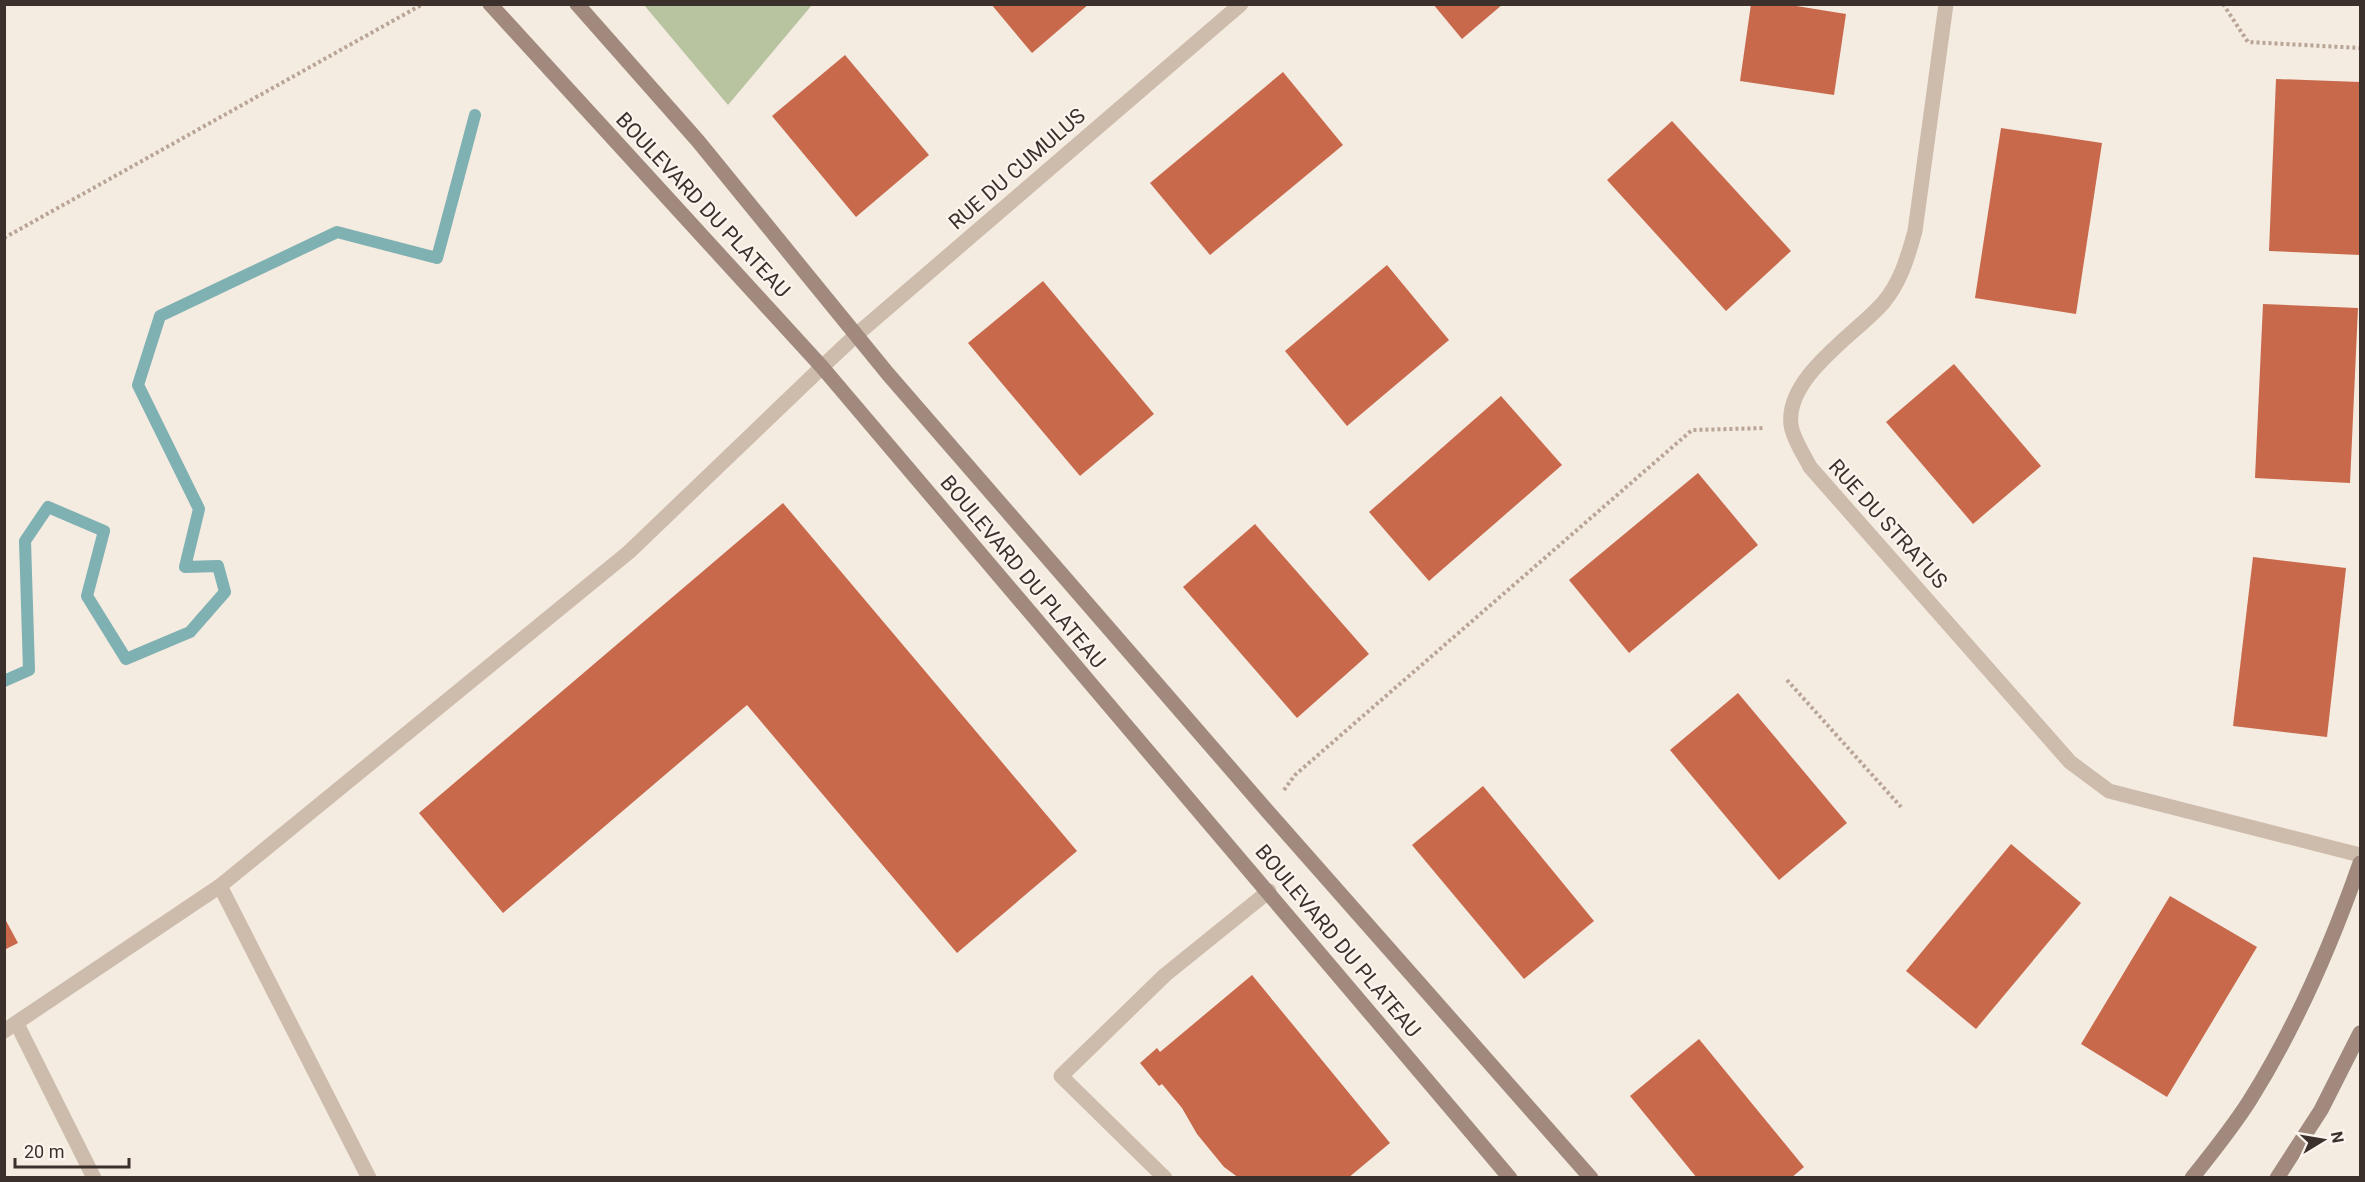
<svg xmlns="http://www.w3.org/2000/svg" width="2365" height="1182" font-family="Roboto,sans-serif">
<style>
.green{fill:#b8c4a0}
.lines{fill:none;stroke-linecap:round;stroke-linejoin:round}
.stream{stroke:#7fb0b2;stroke-width:12}
.building{fill:#c8694b}
.path{stroke:#b9a596;stroke-width:4;stroke-dasharray:3 3;stroke-linecap:butt}
.lane{stroke:#cdbbac;stroke-width:15}
.street{stroke:#cdbbac;stroke-width:15}
.secondary{stroke:#a18a7d;stroke-width:15}
.labels{text-anchor:middle;dominant-baseline:central;stroke-width:4.5;stroke-linejoin:round;paint-order:stroke}
.street-label{font-size:21px;fill:#3b302b;stroke:#fbf5ee}
</style>
<rect width="100%" height="100%" fill="#f4ebe1"/>
<path class="green" d="M644 5H812L728 105Z"/>
<g class="lines">
<path class="stream" d="M4 681 29 670 25 541 48 507 104 531 87 596 126 659 190 632 225 592 218 566 185 567 199 509 138 385 160 316 337 232 437 258 475 115"/>
</g>
<g class="building">
<path d="M991 4H1089L1032 53Z"/>
<path d="M1433 4H1503L1462 39Z"/>
<path d="M1751 4H1784L1846 14 1834 95 1740 81Z"/>
<path d="M845 55 929 155 856 217 772 116Z"/>
<path d="M1283 72 1343 145 1210 255 1150 183Z"/>
<path d="M2276 79 2360 82V255L2269 251Z"/>
<path d="M1672 121 1791 251 1726 311 1607 180Z"/>
<path d="M2001 128 2102 143 2076 314 1975 298Z"/>
<path d="M1387 265 1449 340 1347 426 1285 351Z"/>
<path d="M1043 281 1154 414 1080 476 968 343Z"/>
<path d="M2263 304 2358 308 2350 483 2255 478Z"/>
<path d="M1954 364 2041 466 1973 524 1886 422Z"/>
<path d="M1501 396 1562 465 1429 581 1369 512Z"/>
<path d="M1698 473 1758 545 1629 653 1569 580Z"/>
<path d="M783 503 1077 851 957 953 747 705 503 913 419 813Z"/>
<path d="M1255 524 1369 654 1297 718 1183 587Z"/>
<path d="M2253 557 2346 568 2327 737 2233 726Z"/>
<path d="M1738 693 1847 823 1779 880 1670 750Z"/>
<path d="M1483 786 1594 921 1524 979 1412 845Z"/>
<path d="M2011 844 2081 903 1976 1029 1906 971Z"/>
<path d="M2170 896 2257 947 2167 1097 2081 1044Z"/>
<path d="M4 917 18 943 4 950Z"/>
<path d="M1252 975 1390 1143 1348 1178H1239L1224 1167 1197 1134 1182 1108 1162 1084 1159 1086 1140 1063 1157 1048 1160 1052Z"/>
<path d="M1699 1039 1804 1167 1791 1178H1697L1630 1096Z"/>
</g>
<g class="lines">
<g class="path">
<path d="M2223 4 2248 42 2360 48"/>
<path d="M4 238 423 4"/>
<path d="M1787 680 1901 807"/>
<path d="M1284 790 1295 775 1692 430 1764 428"/>
</g>
<g class="lane">
<path d="M220 886 369 1178"/>
<path d="M17 1024 94 1178"/>
<path d="M4 1031 220 886 629 552 822 367"/>
<path d="M1165 1178 1061 1076 1165 975 1269 891"/>
</g>
<g class="street">
<path d="M1946 4 1915 231C1908 256 1901 282 1883 303 1856 334 1785 377 1791 425 1793 439 1804 455 1810 467L2070 762 2109 791 2360 855"/>
<path d="M822 367 855 336 1241 4"/>
</g>
<g class="secondary">
<path d="M490 4 822 367 1510 1178"/>
<path d="M577 4 698 141 888 374 1269 813 1591 1178"/>
<path d="M2192 1178C2212 1153 2233 1127 2250 1100 2297 1025 2331 946 2360 863"/>
<path d="M2277 1178 2321 1110 2360 1033"/>
</g>
</g>
<g class="labels">
<g class="street-label">
<text transform="translate(1017 169) rotate(-41)">RUE DU CUMULUS</text>
<text transform="translate(703 205) rotate(47)">BOULEVARD DU PLATEAU</text>
<text transform="translate(1888 524) rotate(48)">RUE DU STRATUS</text>
<text transform="translate(1023 572) rotate(50)">BOULEVARD DU PLATEAU</text>
<text transform="translate(1338 941) rotate(50)">BOULEVARD DU PLATEAU</text>
</g>
</g>
<rect width="2365" height="1182" fill="none" stroke="#3b302b" stroke-width="12"/>
<g transform="translate(2323 1140) rotate(79)" stroke="#fbf5ee" stroke-width="4.5" paint-order="stroke">
<path d="M0-4.5L10 22L0 15L-10 22Z" fill="#3b302b"/>
<text y="-9" font-size="16" font-weight="bold" text-anchor="middle" fill="#3b302b">N</text>
</g>
<path d="M15 1158v9h114v-9" fill="none" stroke="#3b302b" stroke-width="3"/>
<text x="24" y="1158" font-size="18" fill="#3b302b" stroke="#fbf5ee" stroke-width="4.5" paint-order="stroke">20 m</text>
</svg>
